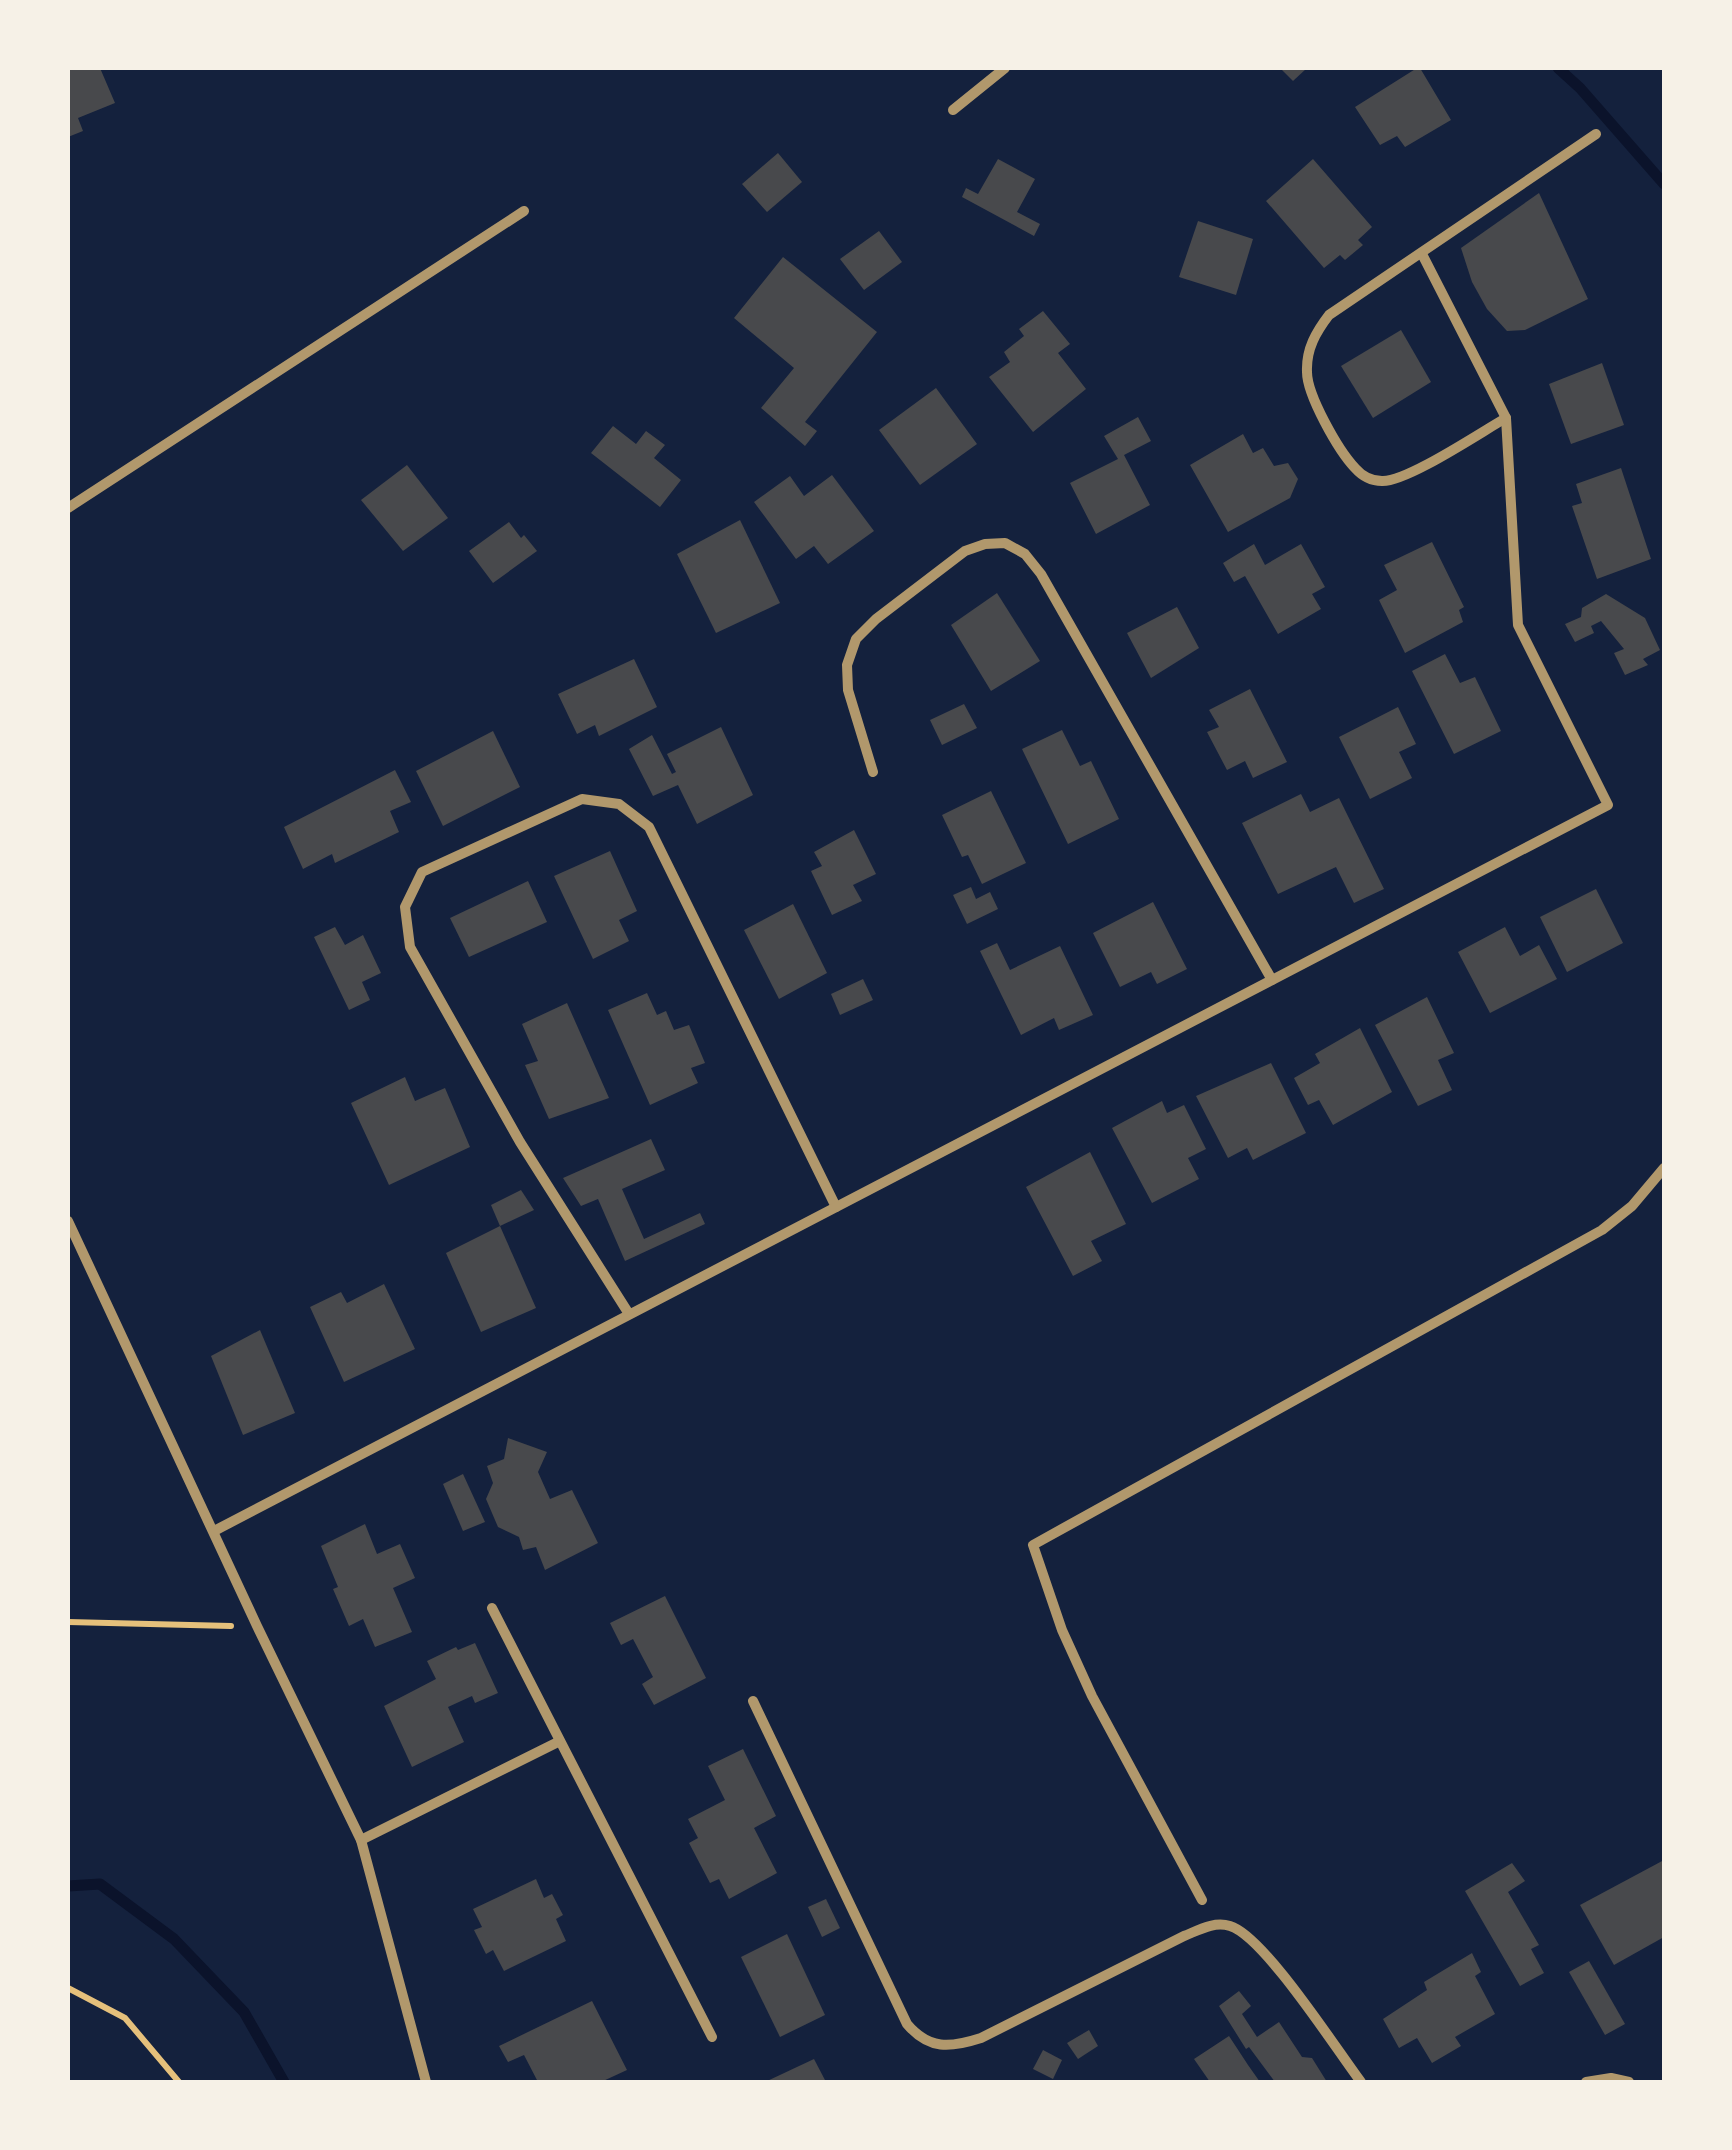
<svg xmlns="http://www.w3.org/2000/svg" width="1732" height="2150" font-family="'Noto Sans',sans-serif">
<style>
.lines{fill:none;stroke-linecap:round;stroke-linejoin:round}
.stream{stroke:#0b132b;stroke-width:11}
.building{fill:#48494c}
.path{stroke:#e5c07b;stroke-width:6}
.minor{stroke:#b1986c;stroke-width:10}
</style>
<rect width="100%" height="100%" fill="#14213d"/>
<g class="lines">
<g class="stream">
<path d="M1558 68 1580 88 1664 184"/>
<path d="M68 1886 100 1884 174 1939 244 2012 284 2082"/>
</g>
</g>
<g class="building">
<path d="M68 68H100L115 103 78 118 83 131 68 137Z"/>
<path d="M1280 68H1307L1293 81Z"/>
<path d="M1417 68H1420L1451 120 1405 147 1397 136 1380 145 1355 107Z"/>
<path d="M778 153 802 182 767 212 742 184Z"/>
<path d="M998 159 1035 179 1017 212 1040 224 1034 236 962 197 966 188 978 194Z"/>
<path d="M1313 159 1372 227 1358 240 1363 245 1345 260 1340 255 1324 268 1266 201Z"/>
<path d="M1539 193 1588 299 1525 330 1507 331 1487 309 1472 282 1461 248Z"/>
<path d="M1198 221 1253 239 1236 295 1179 277Z"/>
<path d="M879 231 902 262 864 290 840 259Z"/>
<path d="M783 257 877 332 805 422 817 431 805 446 761 408 794 368 734 318Z"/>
<path d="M1043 311 1070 344 1058 353 1086 389 1033 432 989 377 1010 362 1004 352 1024 336 1019 329Z"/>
<path d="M1401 330 1431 382 1373 418 1341 366Z"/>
<path d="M1602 363 1624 425 1571 444 1549 384Z"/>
<path d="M936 388 977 444 920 485 879 430Z"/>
<path d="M1138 417 1151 441 1124 455 1150 505 1096 534 1070 483 1118 459 1104 436Z"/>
<path d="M613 426 636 444 646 431 665 445 654 458 681 480 660 507 591 453Z"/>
<path d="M1243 434 1253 453 1263 448 1274 466 1288 463 1298 479 1290 498 1228 532 1190 465Z"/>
<path d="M407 465 448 518 403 551 361 500Z"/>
<path d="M1621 468 1651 559 1597 579 1572 506 1582 503 1576 484Z"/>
<path d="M832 475 874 531 828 564 814 546 796 559 754 502 790 476 804 496Z"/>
<path d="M740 520 780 603 716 633 677 554Z"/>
<path d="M509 522 521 538 524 535 537 551 493 583 469 551Z"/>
<path d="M1432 542 1464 607 1459 610 1463 622 1405 653 1379 600 1397 590 1384 565Z"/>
<path d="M1254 544 1265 565 1301 544 1325 587 1312 594 1321 609 1278 634 1245 576 1234 582 1223 563Z"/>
<path d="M997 593 1040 661 991 691 951 625Z"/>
<path d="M1606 594 1645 618 1660 650 1643 659 1648 665 1625 675 1614 653 1624 649 1601 621 1591 626 1594 633 1575 642 1565 624 1581 617 1582 608Z"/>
<path d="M1177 607 1199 648 1151 678 1127 633Z"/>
<path d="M1445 654 1460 683 1475 677 1501 731 1454 754 1412 671Z"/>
<path d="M634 659 657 707 599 736 595 725 577 734 558 694Z"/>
<path d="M1250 689 1287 762 1253 778 1245 761 1227 770 1207 732 1219 727 1209 710Z"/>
<path d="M964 704 977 728 942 745 930 720Z"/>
<path d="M1398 707 1416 744 1399 752 1412 778 1370 799 1339 737Z"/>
<path d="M721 727 753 795 697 824 678 785 653 796 629 749 652 735 672 774 676 772 667 754Z"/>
<path d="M1062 730 1080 766 1091 761 1119 819 1068 844 1022 749Z"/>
<path d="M493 731 520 787 443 826 416 771Z"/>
<path d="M395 770 411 802 390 811 399 832 335 863 332 854 303 869 284 827Z"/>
<path d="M991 791 1026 863 982 884 968 855 962 857 942 815Z"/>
<path d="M1301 794 1310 812 1339 798 1384 889 1354 903 1336 867 1278 894 1242 823Z"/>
<path d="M854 830 876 874 853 885 862 901 832 915 811 871 822 866 814 852Z"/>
<path d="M610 851 637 911 619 920 629 941 593 959 554 876Z"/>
<path d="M528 881 547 922 469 957 450 918Z"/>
<path d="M971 887 976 899 990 892 998 909 967 924 953 895Z"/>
<path d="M1596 889 1623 943 1567 972 1540 917Z"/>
<path d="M1153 902 1187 969 1157 984 1151 972 1120 987 1093 933Z"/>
<path d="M793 904 827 973 779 999 744 930Z"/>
<path d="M335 927 345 945 363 935 381 973 362 982 370 1000 349 1010 314 937Z"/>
<path d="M1505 927 1520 956 1539 945 1557 979 1490 1013 1458 952Z"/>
<path d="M997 943 1010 970 1060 946 1093 1015 1059 1030 1054 1018 1021 1035 980 951Z"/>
<path d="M863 979 873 1000 840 1015 831 994Z"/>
<path d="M647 993 657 1015 666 1011 674 1030 689 1025 705 1063 691 1068 698 1083 650 1105 608 1010Z"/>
<path d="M1427 997 1454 1053 1438 1060 1452 1090 1418 1106 1375 1025Z"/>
<path d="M567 1003 609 1098 549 1119 525 1065 538 1061 522 1024Z"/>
<path d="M1360 1028 1392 1092 1333 1125 1319 1100 1308 1105 1294 1078 1320 1063 1315 1054Z"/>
<path d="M1271 1063 1306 1133 1253 1160 1247 1148 1228 1158 1196 1096Z"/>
<path d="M405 1077 415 1101 445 1088 470 1147 389 1185 351 1103Z"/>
<path d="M1162 1101 1167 1113 1184 1105 1206 1149 1188 1158 1199 1179 1152 1203 1112 1128Z"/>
<path d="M651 1139 665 1170 622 1189 644 1239 700 1213 705 1224 625 1261 598 1199 581 1206 563 1178Z"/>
<path d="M1090 1152 1126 1224 1091 1241 1102 1261 1073 1276 1026 1187Z"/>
<path d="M521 1190 534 1210 500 1226 491 1205Z"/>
<path d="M500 1226 536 1308 481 1332 446 1253Z"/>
<path d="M384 1284 415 1349 344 1382 310 1307 341 1292 347 1303Z"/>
<path d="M260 1330 295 1413 243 1435 211 1356Z"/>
<path d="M508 1438 547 1452 538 1472 550 1499 572 1490 598 1543 545 1570 536 1547 523 1550 519 1537 498 1527 486 1499 493 1483 487 1466 504 1459Z"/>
<path d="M463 1474 485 1522 463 1531 443 1484Z"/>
<path d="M365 1524 377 1554 400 1544 415 1578 393 1588 412 1632 375 1647 363 1619 349 1626 333 1589 338 1587 321 1546Z"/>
<path d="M665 1596 706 1678 654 1705 642 1684 653 1677 633 1639 621 1645 610 1623Z"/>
<path d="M475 1643 498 1693 475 1703 472 1696 448 1707 464 1742 412 1767 384 1706 436 1679 427 1661 456 1647 458 1650Z"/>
<path d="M743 1749 776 1816 754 1828 777 1873 729 1899 719 1879 710 1883 689 1843 698 1838 688 1819 725 1800 708 1766Z"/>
<path d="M1664 1860V1937L1614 1965 1580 1905Z"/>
<path d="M1512 1863 1525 1881 1508 1892 1539 1945 1531 1949 1544 1973 1520 1986 1465 1891Z"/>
<path d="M536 1879 544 1898 552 1894 563 1915 556 1919 566 1941 504 1971 493 1950 486 1954 474 1930 482 1927 473 1909Z"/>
<path d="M826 1899 840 1928 822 1937 808 1907Z"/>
<path d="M787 1934 825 2015 780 2037 741 1957Z"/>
<path d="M1472 1953 1481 1972 1475 1976 1495 2014 1455 2037 1461 2046 1432 2063 1417 2038 1399 2048 1383 2019 1427 1990 1424 1982Z"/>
<path d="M1589 1961 1625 2024 1605 2035 1569 1972Z"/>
<path d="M1239 1991 1251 2006 1242 2014 1257 2037 1279 2022 1302 2057 1312 2058 1327 2082H1275L1249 2047 1246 2049 1219 2006Z"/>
<path d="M592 2001 627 2070 601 2082H538L524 2055 508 2062 499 2046Z"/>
<path d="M1089 2030 1098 2046 1078 2059 1067 2043Z"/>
<path d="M1229 2036 1248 2065 1260 2082H1210L1194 2059Z"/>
<path d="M1043 2050 1062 2060 1053 2079 1033 2069Z"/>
<path d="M814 2059 826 2082H765Z"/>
</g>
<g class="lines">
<g class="path">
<path d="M68 1622 231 1626"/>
<path d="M68 1988 125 2018 179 2082"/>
</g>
<g class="minor">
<path d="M953 110 1005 68"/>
<path d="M1506 418C1481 432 1407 482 1382 481 1371 481 1362 476 1355 468 1338 450 1307 395 1307 372 1306 349 1316 332 1329 315L1596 134"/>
<path d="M68 508 524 211"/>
<path d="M873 772 848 690 847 665 856 639 876 619 965 551 985 544 1005 543 1025 554 1041 574 1272 980"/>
<path d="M68 1221 257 1626 361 1840 426 2082"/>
<path d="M629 1314 520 1142 410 947 405 907 422 872 582 799 619 804 649 827 836 1207"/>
<path d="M214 1531 1608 805 1518 625 1506 418 1422 254"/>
<path d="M492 1608 712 2037"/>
<path d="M753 1701 907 2024C929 2050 950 2048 981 2038L1184 1936C1199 1930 1214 1921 1230 1926 1264 1936 1336 2049 1361 2082"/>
<path d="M361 1840 558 1742"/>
<path d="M1202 1900 1092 1696 1062 1630 1033 1545 1602 1230 1632 1206 1664 1168"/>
<path d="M1586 2082 1611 2078 1629 2082"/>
</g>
</g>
<rect width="1732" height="2150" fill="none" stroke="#f6f1e7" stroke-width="140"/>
</svg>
